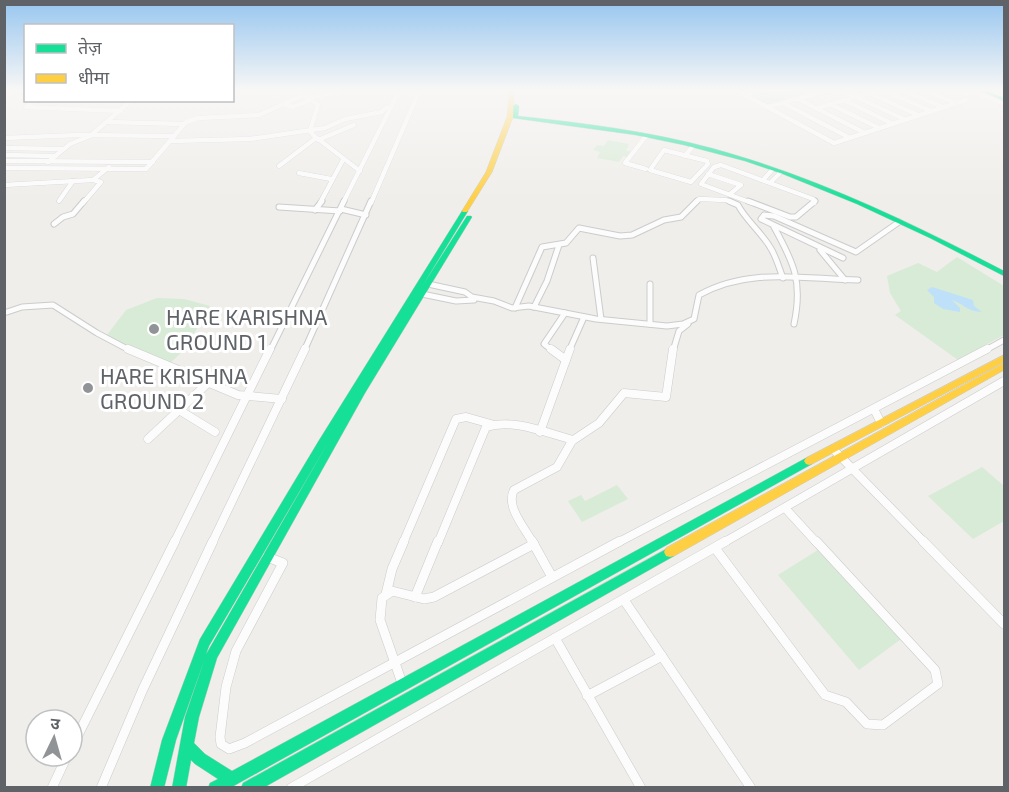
<svg xmlns="http://www.w3.org/2000/svg" width="1009" height="792" font-family="'Exo 2','Noto Sans Devanagari',sans-serif">
<style>
.green{fill:#d8ebd6}
.water{fill:#bfe0f9}
.lines{fill:none;stroke-linecap:round;stroke-linejoin:round}
.street-far3-casing{stroke:#cbcccc;stroke-width:5}
.street-far2-casing{stroke:#cbcccc;stroke-width:7}
.street-far1-casing{stroke:#cbcccc;stroke-width:9}
.street-casing{stroke:#cbcccc;stroke-width:10}
.fast-casing{stroke:#cacacb;stroke-width:1}
.slow-casing{stroke:#cacacb;stroke-width:1}
.street-far3{stroke:#fdfcfc;stroke-width:4.5}
.street-far2{stroke:#fdfcfc;stroke-width:5}
.street-far1{stroke:#fdfcfc;stroke-width:8}
.street{stroke:#fdfcfc;stroke-width:9}
.fast{fill:#16e098;fill-rule:evenodd}
.slow{fill:#ffcf43;fill-rule:evenodd}
.poi-dot{fill:#919496;stroke:#fff;stroke-width:2}
.labels{text-anchor:middle;dominant-baseline:central;stroke-width:6;stroke-linejoin:round;paint-order:stroke}
.poi-label{font-size:22px;fill:#5f6368;stroke:#fff;text-anchor:start}
</style>
<rect width="100%" height="100%" fill="#efeeea"/>
<g class="green">
<path d="M773 89H829L768 106 748 95Z"/>
<path d="M608 140 629 144 626 151 635 152 632 158 623 156 619 162 597 158 600 152 593 150 597 145 604 146Z"/>
<path d="M957 257 1004 286V335L958 360 895 315 901 311 890 293 887 276 918 263 937 272Z"/>
<path d="M157 298 184 299 210 306 185 349 170 363 124 345 107 335 126 310Z"/>
<path d="M982 467 1004 486V521L973 539 928 496Z"/>
<path d="M617 485 628 499 582 522 568 501 581 495 585 501Z"/>
<path d="M818 550 901 639 859 670 778 575Z"/>
</g>
<path class="water" d="M932 287 973 300 974 306 982 312C968 312 962 303 952 300L960 308V312L943 309 934 303V297L927 290Z"/>
<g class="lines">
<g class="street-far3-casing">
<g id="street-far3">
<path d="M9 89 26 92"/>
<path d="M295 89 318 105 310 131 313 135 360 171"/>
<path d="M734 89 834 143 966 100"/>
<path d="M839 89 906 120"/>
<path d="M881 89 931 111"/>
<path d="M900 89 943 107"/>
<path d="M921 89 956 103"/>
<path d="M952 89 966 94 976 92"/>
<path d="M969 89 1004 104"/>
<path d="M869 93 918 115"/>
<path d="M995 93 1004 90"/>
<path d="M746 95 768 89"/>
<path d="M307 98 355 89"/>
<path d="M798 99 865 133"/>
<path d="M34 100 26 107 121 111"/>
<path d="M844 100 893 124"/>
<path d="M783 103 850 138"/>
<path d="M284 104 293 107 310 100"/>
<path d="M830 104 879 128"/>
<path d="M768 107 833 89"/>
<path d="M817 108 883 89"/>
<path d="M108 122 183 124"/>
<path d="M646 136 625 163 646 169"/>
<path d="M4 138 79 135 174 136"/>
<path d="M318 140 354 125"/>
<path d="M171 141 250 139 325 128 345 119 382 112 385 108 391 107"/>
<path d="M4 148 63 149"/>
<path d="M664 150 707 161 708 164 691 182 650 170Z"/>
<path d="M4 155 56 156"/>
<path d="M685 156 692 147"/>
<path d="M4 161 153 162"/>
<path d="M48 162 70 144 90 136 132 100"/>
<path d="M279 166 316 138"/>
<path d="M4 168 146 169 186 122 198 118 259 115 303 95"/>
<path d="M299 173 331 179"/>
<path d="M708 174 741 185 730 194"/>
<path d="M764 179 772 170"/>
<path d="M771 182 780 173"/>
<path d="M4 185 93 180 109 167"/>
<path d="M59 201 73 181"/>
<path d="M83 203 101 182 93 180"/>
<path d="M320 203 343 160"/>
<path d="M343 203 400 89"/>
<path d="M371 203 420 89"/>
<path d="M695 203 699 199 726 200 733 203"/>
<path d="M752 203 701 184 714 167 721 165 813 199 814 203"/>
</g>
</g>
<g class="street-far2-casing">
<g id="street-far2">
<path d="M729 201 738 205C745 219 761 232 770 247 776 256 779 268 783 278"/>
<path d="M748 201 790 217H796L815 201"/>
<path d="M279 207 340 211"/>
<path d="M341 209 366 215"/>
<path d="M315 210 322 201"/>
<path d="M54 224 63 217 73 214 84 201"/>
<path d="M774 227C794 263 803 282 794 324"/>
<path d="M820 250 845 280"/>
<path d="M593 258 601 319"/>
<path d="M843 258 761 219 764 215 774 216 856 252 899 222"/>
<path d="M428 284 465 292 472 297 494 301 512 308 529 306 596 319 667 326 683 324 694 319 699 295C749 267 803 279 858 280"/>
<path d="M650 284V324"/>
<path d="M422 294 456 301 474 300"/>
<path d="M534 307 547 281 559 245"/>
<path d="M515 308 542 247 566 243 579 228 620 236 632 235 664 220 681 217 697 201"/>
<path d="M4 313 22 307 53 305 97 333 131 351"/>
<path d="M270 351 344 201"/>
<path d="M304 351 371 201"/>
<path d="M553 351 544 344 565 313"/>
<path d="M569 351 584 317"/>
<path d="M673 351 679 331 688 324"/>
<path d="M984 351 1004 340"/>
</g>
</g>
<g class="street-far1-casing">
<g id="street-far1">
<path d="M128 349 238 395 282 399"/>
<path d="M551 349 566 360"/>
<path d="M874 409 881 423"/>
<path d="M179 410 215 432"/>
<path d="M540 432 570 349"/>
<path d="M148 439 209 382"/>
<path d="M833 449 925 543"/>
<path d="M785 508 817 543"/>
<path d="M174 543 270 349"/>
<path d="M212 543 305 349"/>
<path d="M403 543 456 419 466 417 491 424"/>
<path d="M438 543 486 427C514 418 546 433 573 440"/>
<path d="M533 543C525 528 505 506 514 490L557 467 572 441 599 423 624 393 666 397 673 349"/>
<path d="M617 543 987 349"/>
<path d="M723 543 1004 381"/>
</g>
</g>
<g class="street-casing">
<g id="street">
<path d="M532 541 552 577"/>
<path d="M923 541 1004 624"/>
<path d="M715 548 825 695 846 702 867 724 883 725 938 684 935 670 816 541"/>
<path d="M267 557 283 563 236 651 226 687 220 737 221 744 229 749 245 743 620 541"/>
<path d="M386 594 392 569 404 541"/>
<path d="M415 597 438 541"/>
<path d="M624 600 751 788"/>
<path d="M555 638 641 788"/>
<path d="M402 683 380 620 382 598 392 591 424 599 434 597 534 544"/>
<path d="M587 696 662 656"/>
<path d="M72 747 175 541"/>
<path d="M52 788 67 756"/>
<path d="M101 788 143 689 213 541"/>
<path d="M291 788 726 541"/>
</g>
</g>
<g class="fast-casing">
<g id="fast">
<path d="M976 89H982L1004 98V101Z"/>
<path d="M516 104 519 106 518 116C583 123 648 131 711 148 814 176 910 222 1004 271V276L930 238 857 204 783 174 745 161 684 145 636 135 513 118V106Z"/>
<path d="M465 209 468 211 423 285 467 216H471L472 217 365 393 217 658 199 717 194 743 205 754 232 771 806 458 809 457 812 458 814 461 812 464 230 788H208L210 783 218 779 195 764 191 760 186 788H172L185 717 205 658 176 740 164 788H150L162 740 200 639 318 442 462 211ZM329 441 208 651 206 654 209 646Z"/>
<path d="M670 547 674 548 676 552 674 556 263 788H241L243 783Z"/>
</g>
</g>
<g class="slow-casing">
<g id="slow">
<path d="M510 89H514L513 117 492 172 467 212H463L462 211 486 172 507 117Z"/>
<path d="M1004 355V362L812 464 809 465 806 464 804 461 806 458Z"/>
<path d="M1004 363V370L674 556 670 557 666 556 664 552 666 548Z"/>
</g>
</g>
<use href="#street-far3" class="street-far3"/>
<use href="#street-far2" class="street-far2"/>
<use href="#street-far1" class="street-far1"/>
<use href="#street" class="street"/>
<use href="#fast" class="fast"/>
<use href="#slow" class="slow"/>
</g>
<linearGradient id="sky" x2="0" y2="1"><stop stop-color="#97c6ef"/><stop offset="0.45" stop-color="#f8f7f6"/><stop offset="1" stop-color="#f8f7f6" stop-opacity="0"/></linearGradient>
<rect width="1009" height="200" fill="url(#sky)"/>
<g class="poi-dot">
<circle cx="154" cy="329" r="6"/>
<circle cx="88" cy="388" r="6"/>
</g>
<g class="labels">
<g class="poi-label">
<text x="166" y="316">HARE KARISHNA<tspan x="166" dy="25">GROUND 1</tspan></text>
<text x="100" y="375">HARE KRISHNA<tspan x="100" dy="25">GROUND 2</tspan></text>
</g>
</g>
<rect width="1009" height="792" fill="none" stroke="#5f6368" stroke-width="12"/>
<rect x="24" y="24" width="210" height="78" fill="#ffffff" stroke="#bfc1c3" stroke-width="1.5"/>
<rect x="36" y="44" width="30" height="9" fill="#16e098" stroke="#bfc1c3" stroke-width="1.5"/>
<text x="78" y="54" font-size="18" fill="#5f6368">तेज़</text>
<rect x="36" y="74" width="30" height="9" fill="#ffcf43" stroke="#bfc1c3" stroke-width="1.5"/>
<text x="78" y="84" font-size="18" fill="#5f6368">धीमा</text>
<g transform="translate(54 738) rotate(5)"><circle r="28" fill="#ffffff" stroke="#bfc1c3" stroke-width="1.5"/>
<path d="M0-4.5L10 22L0 15L-10 22Z" fill="#919496"/>
<text y="-9" font-size="16" font-weight="bold" text-anchor="middle" fill="#5f6368">उ</text>
</g>
</svg>
